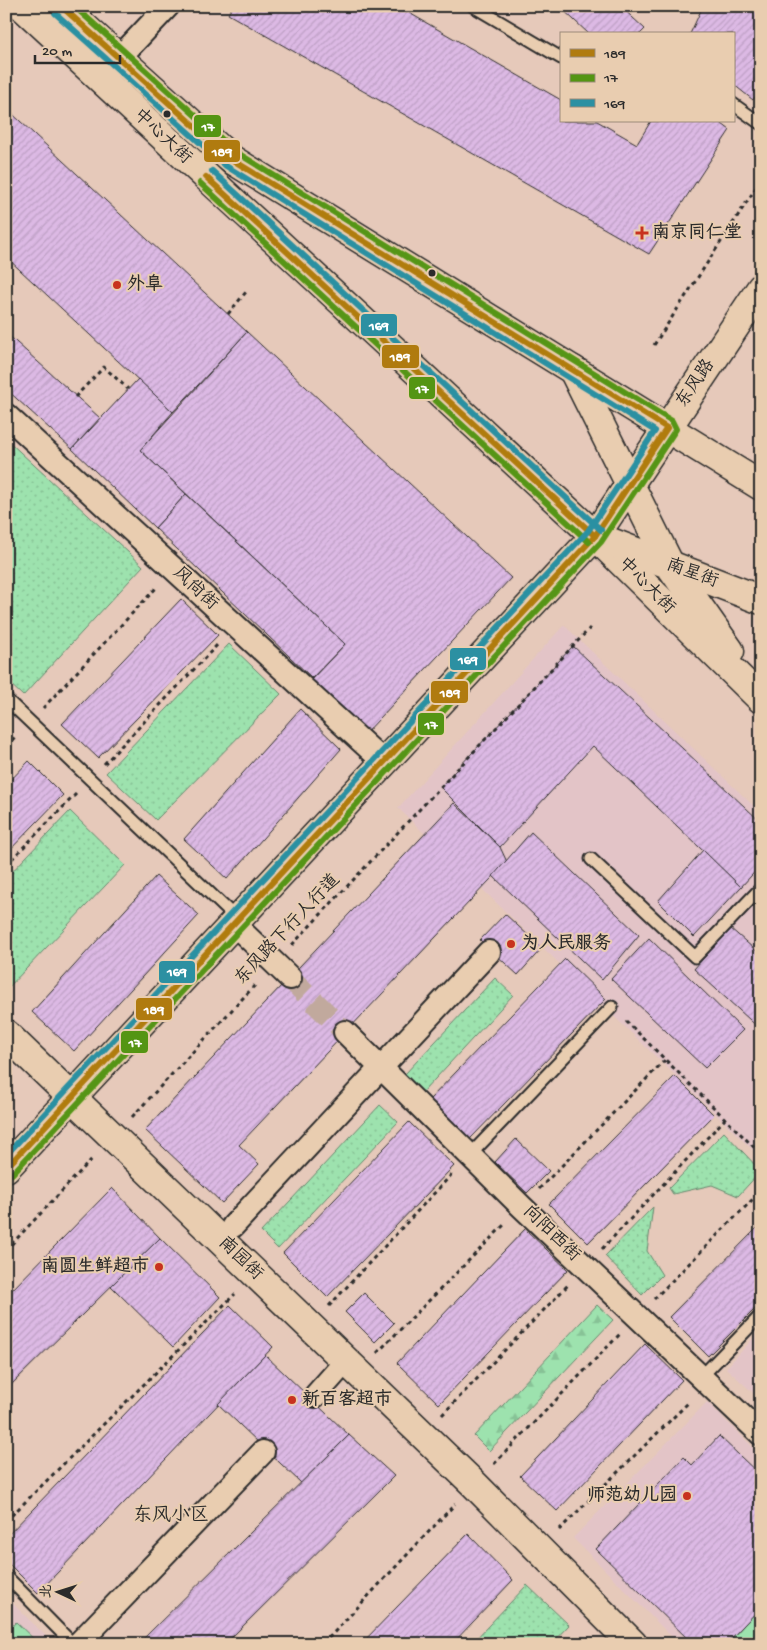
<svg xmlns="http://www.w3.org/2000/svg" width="767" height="1650" font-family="'Gochi Hand','LXGW WenKai TC',sans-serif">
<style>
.built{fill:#e3c4c7}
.grass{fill:url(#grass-dots);stroke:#64866c}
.forest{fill:url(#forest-firs);stroke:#64866c}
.garden{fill:#9de2ae;stroke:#64866c}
.building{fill:url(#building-hatch);stroke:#2b2b2b}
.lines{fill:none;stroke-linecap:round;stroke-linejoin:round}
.street-tunnel{stroke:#c1a99d;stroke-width:22;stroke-dasharray:22 11;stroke-linecap:butt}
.lane-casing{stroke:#2b2b2b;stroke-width:15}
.street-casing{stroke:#2b2b2b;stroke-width:26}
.secondary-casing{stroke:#2b2b2b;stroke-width:31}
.path{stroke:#2b2b2b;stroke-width:3;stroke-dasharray:4 4;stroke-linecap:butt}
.lane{stroke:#e9cdb0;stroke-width:11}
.street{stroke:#e9cdb0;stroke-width:22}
.secondary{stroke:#e9cdb0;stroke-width:28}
.bus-1-casing{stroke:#e9cdb0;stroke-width:10}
.bus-2-casing{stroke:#e9cdb0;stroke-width:10}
.bus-3-casing{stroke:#e9cdb0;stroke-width:10}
.bus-1{stroke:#b07b0f;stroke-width:6}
.bus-2{stroke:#549513;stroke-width:6}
.bus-3{stroke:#2c90a2;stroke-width:6}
.bus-dot{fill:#2b2b2b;stroke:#e9cdb0;stroke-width:2}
.poi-dot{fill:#c8321e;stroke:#e9cdb0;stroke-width:2}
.labels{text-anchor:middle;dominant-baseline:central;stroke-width:4;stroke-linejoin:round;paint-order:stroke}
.street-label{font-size:18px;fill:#2b2b2b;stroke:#e9cdb0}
.poi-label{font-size:18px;font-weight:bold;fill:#2b2b2b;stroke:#e9cdb0;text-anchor:start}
.neighbourhood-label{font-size:19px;fill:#2b2b2b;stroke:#e9cdb0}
.line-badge{stroke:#e9cdb0;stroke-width:2}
.badge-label{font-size:14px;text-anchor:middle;font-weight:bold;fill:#fff}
</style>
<defs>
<pattern id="grass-dots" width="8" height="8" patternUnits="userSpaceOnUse" patternTransform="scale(1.25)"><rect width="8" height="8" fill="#9de2ae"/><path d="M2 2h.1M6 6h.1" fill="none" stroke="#87c296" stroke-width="1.8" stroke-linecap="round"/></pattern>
<pattern id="forest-firs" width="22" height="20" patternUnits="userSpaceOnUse" patternTransform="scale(1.25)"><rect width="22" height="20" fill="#9de2ae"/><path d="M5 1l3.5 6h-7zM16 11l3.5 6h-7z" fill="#87c296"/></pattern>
<pattern id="building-hatch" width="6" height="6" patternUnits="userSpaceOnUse" patternTransform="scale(1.25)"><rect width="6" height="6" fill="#dcb9e4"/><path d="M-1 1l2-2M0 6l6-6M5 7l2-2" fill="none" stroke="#bd9fc4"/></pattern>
</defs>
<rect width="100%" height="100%" fill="#e6c9ba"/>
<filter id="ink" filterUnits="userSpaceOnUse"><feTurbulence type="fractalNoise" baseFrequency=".02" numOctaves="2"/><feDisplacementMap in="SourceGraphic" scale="10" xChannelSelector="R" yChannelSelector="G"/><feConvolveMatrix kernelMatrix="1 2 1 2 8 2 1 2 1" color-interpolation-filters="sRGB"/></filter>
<g filter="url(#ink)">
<g class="built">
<path d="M564 625 761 813V1158L398 808Z"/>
<path d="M761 1330V1400L726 1368Z"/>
<path d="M707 1402 761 1455V1644H679L573 1538Z"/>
<path d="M6 1597 54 1644H6Z"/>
</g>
<g class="grass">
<path d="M6 439 143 566 23 696 6 680Z"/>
<path d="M229 644 281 694 156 820 106 773Z"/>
<path d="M70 811 125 865 6 990V878Z"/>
<path d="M495 978 513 995 422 1093 404 1075Z"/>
<path d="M380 1105 398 1122 278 1249 261 1232Z"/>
<path d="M724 1132 761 1171 738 1196 712 1185 673 1194 669 1188Z"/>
<path d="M653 1207 647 1251 662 1275 642 1295 605 1256Z"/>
<path d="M527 1585 569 1625 551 1644H471Z"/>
</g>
<path class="forest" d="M597 1305 613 1320 489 1451 474 1436Z"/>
<g class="garden">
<path d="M761 1607V1644H726Z"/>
<path d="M16 1622 39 1644H6V1633Z"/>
</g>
<g class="building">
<path d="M233 6H397L561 100V121H597L637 144 651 121H718L730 130 649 254 228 14Z"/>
<path d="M559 6H620L645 29 640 34H589Z"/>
<path d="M703 6H761V88L753 100 733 84V34H690Z"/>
<path d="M6 108 247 332 173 412 6 257Z"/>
<path d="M247 332 511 578 365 734 309 682 345 644 140 450Z"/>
<path d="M6 333 100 418 72 449 6 389Z"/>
<path d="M138 379 173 412 140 450 186 494 155 528 72 449Z"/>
<path d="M186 494 345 644 312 678 155 528Z"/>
<path d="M181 599 218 635 98 758 62 724Z"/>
<path d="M573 646 761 822V865L741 887 593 746 500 847 440 787Z"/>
<path d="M300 709 341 749 227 879 184 839Z"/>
<path d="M29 761 63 795 6 854V785Z"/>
<path d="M454 803 500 847 507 862 239 1145 259 1164 222 1203 145 1130Z"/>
<path d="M531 832 639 935 602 980 493 876Z"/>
<path d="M703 850 741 887 694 937 658 901Z"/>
<path d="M156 876 199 915 74 1051 32 1012Z"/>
<path d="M505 914 542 948 518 975 480 940Z"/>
<path d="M730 928 761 955V1030L694 969Z"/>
<path d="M649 938 743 1030 705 1068 611 979Z"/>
<path d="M565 959 606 999 470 1139 430 1099Z"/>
<path d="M675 1076 714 1115 588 1243 549 1204Z"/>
<path d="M409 1122 454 1166 327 1297 283 1253Z"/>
<path d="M516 1139 549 1171 527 1193 495 1162Z"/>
<path d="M112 1188 160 1238 6 1390V1296Z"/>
<path d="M761 1224V1303L708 1356 669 1317Z"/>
<path d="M525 1229 568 1270 439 1404 397 1363Z"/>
<path d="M160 1238 220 1297 173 1347 111 1286Z"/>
<path d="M364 1293 394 1323 375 1342 345 1312Z"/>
<path d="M230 1305 273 1347 38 1593 6 1561V1537Z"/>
<path d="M645 1344 682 1380 557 1511 520 1476Z"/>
<path d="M265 1355 349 1435 301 1483 218 1404Z"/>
<path d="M349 1435 394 1476 225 1644H138Z"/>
<path d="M719 1436 761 1476V1607L726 1644H693L596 1549 684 1457 692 1465Z"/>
<path d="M468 1534 513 1580 452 1644H361Z"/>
</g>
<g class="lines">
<path class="street-tunnel" d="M290 978 345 1032"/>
<g class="lane-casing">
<g id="lane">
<path d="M473 6 561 58"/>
<path d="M733 104 761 124"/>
<path d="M6 699 238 920"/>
<path d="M591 859 695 957 761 888"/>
<path d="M470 1155 612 1007"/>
<path d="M701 1377 761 1315"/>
<path d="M6 1576 73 1644"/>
</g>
</g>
<g class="street-casing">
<g id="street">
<path d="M119 58 168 6"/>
<path d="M6 415 384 762"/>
<path d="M234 924 290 978"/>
<path d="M345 1032 522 1207 761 1434"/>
<path d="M233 1226 489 952"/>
<path d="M315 1396 346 1361"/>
<path d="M78 1644 263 1452"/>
</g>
</g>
<g class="secondary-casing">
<g id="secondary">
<path d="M22 6 595 536 761 699"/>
<path d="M61 6 231 159 761 486"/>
<path d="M573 370 671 567 730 651"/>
<path d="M608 541 761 600"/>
<path d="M6 1034 474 1484 633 1644"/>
<path d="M6 1168 595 536 761 288"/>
</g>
</g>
<g class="path">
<path d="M228 314 246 292"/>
<path d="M654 345 761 180"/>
<path d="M75 397 104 367 128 389"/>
<path d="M43 708 157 587"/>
<path d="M6 746 16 736"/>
<path d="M104 764 219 643"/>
<path d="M6 865 76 794"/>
<path d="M292 945 590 628"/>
<path d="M626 1021 761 1154"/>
<path d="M132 1117 257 983"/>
<path d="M539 1189 665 1060"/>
<path d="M602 1249 725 1119"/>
<path d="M6 1250 93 1158"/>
<path d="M654 1299 761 1191"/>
<path d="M329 1306 453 1173"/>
<path d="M377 1353 505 1224"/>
<path d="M442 1415 568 1285"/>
<path d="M494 1464 620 1334"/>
<path d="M6 1521 235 1294"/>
<path d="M559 1530 690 1401"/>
<path d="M323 1644 455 1504"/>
</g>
<use href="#lane" class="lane"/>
<use href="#street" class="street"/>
<use href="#secondary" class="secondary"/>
<g class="bus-1-casing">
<g id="bus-1">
<path d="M206 177 595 536"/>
<path d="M6 1168 595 536 667 428 231 159 61 6"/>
</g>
</g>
<g class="bus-2-casing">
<g id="bus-2">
<path d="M200 183 589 542"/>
<path d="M12 1174 601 542 676 429 672 421 236 152 74 6"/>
</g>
</g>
<g class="bus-3-casing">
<g id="bus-3">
<path d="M212 171 601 530"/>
<path d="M6 1155 588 531 655 431 226 166 55 13"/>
</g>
</g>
<use href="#bus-1" class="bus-1"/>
<use href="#bus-2" class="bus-2"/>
<use href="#bus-3" class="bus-3"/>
</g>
</g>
<g class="bus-dot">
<circle cx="167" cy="114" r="4.5"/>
<circle cx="432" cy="273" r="4.5"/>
</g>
<g class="poi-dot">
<path d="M639.5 225.5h5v5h5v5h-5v5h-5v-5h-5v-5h5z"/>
<circle cx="117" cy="285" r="5"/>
<circle cx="511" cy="944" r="5"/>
<circle cx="159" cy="1267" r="5"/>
<circle cx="292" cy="1400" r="5"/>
<circle cx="687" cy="1496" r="5"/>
</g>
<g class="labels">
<g class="street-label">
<text transform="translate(162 137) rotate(43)">中心大街</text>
<text transform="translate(696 384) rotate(-56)">东风路</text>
<text transform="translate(692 574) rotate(20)">南星街</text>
<text transform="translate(646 586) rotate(45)">中心大街</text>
<text transform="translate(195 589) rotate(43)">风尚街</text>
<text transform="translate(288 930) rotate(-47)">东风路下行人行道</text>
<text transform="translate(551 1234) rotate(44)">向阳西街</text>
<text transform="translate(240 1259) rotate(44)">南园街</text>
</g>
<g class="poi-label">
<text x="652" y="233">南京同仁堂</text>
<text x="127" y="285">外阜</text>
<text x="521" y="944">为人民服务</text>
<text x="149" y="1267" text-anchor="end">南圆生鲜超市</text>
<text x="302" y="1400">新百客超市</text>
<text x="677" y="1496" text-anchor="end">师范幼儿园</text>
</g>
<g class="neighbourhood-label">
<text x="171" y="1516">东风小区</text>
</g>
</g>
<g class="line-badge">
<rect x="193" y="114" width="29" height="24" rx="5" fill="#549513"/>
<rect x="203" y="139" width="38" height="24" rx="5" fill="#b07b0f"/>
<rect x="360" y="313" width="38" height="24" rx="5" fill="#2c90a2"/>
<rect x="381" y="344" width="39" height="25" rx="5" fill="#b07b0f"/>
<rect x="408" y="376" width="28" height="24" rx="5" fill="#549513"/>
<rect x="449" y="647" width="38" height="24" rx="5" fill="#2c90a2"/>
<rect x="430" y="680" width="39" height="24" rx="5" fill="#b07b0f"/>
<rect x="417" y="712" width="28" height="24" rx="5" fill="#549513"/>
<rect x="158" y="960" width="38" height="24" rx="5" fill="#2c90a2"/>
<rect x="135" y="997" width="38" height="24" rx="5" fill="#b07b0f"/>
<rect x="120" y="1030" width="29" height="24" rx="5" fill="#549513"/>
</g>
<g class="badge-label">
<text x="208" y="131">17</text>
<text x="222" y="156">189</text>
<text x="379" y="330">169</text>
<text x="400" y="361">189</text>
<text x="422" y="393">17</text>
<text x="468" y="664">169</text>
<text x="450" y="697">189</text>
<text x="431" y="729">17</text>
<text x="177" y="976">169</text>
<text x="154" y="1014">189</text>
<text x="135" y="1047">17</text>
</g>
<rect width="767" height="1650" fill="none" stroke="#e9cdb0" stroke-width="25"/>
<rect x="12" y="12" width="742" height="1625" fill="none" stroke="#2b2b2b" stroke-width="2" filter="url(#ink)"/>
<rect x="560" y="32" width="175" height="90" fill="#e9cdb0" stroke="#9d8c7b"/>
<rect x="570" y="49" width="25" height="8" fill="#b07b0f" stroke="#9d8c7b"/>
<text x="604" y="58" font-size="15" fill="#2b2b2b">189</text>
<rect x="570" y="74" width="25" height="8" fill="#549513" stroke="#9d8c7b"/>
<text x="604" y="82" font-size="15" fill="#2b2b2b">17</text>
<rect x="570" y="99" width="25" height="8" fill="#2c90a2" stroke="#9d8c7b"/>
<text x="604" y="108" font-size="15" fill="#2b2b2b">169</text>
<g transform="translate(58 1592) rotate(274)" stroke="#e9cdb0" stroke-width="4" paint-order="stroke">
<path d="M0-4L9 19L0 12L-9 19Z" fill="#2b2b2b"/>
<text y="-8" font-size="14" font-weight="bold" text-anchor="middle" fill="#2b2b2b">北</text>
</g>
<path d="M35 55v8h85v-8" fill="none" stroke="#2b2b2b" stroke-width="2.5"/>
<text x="42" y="55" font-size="15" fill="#2b2b2b" stroke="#e9cdb0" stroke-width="4" paint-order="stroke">20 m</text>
</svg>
